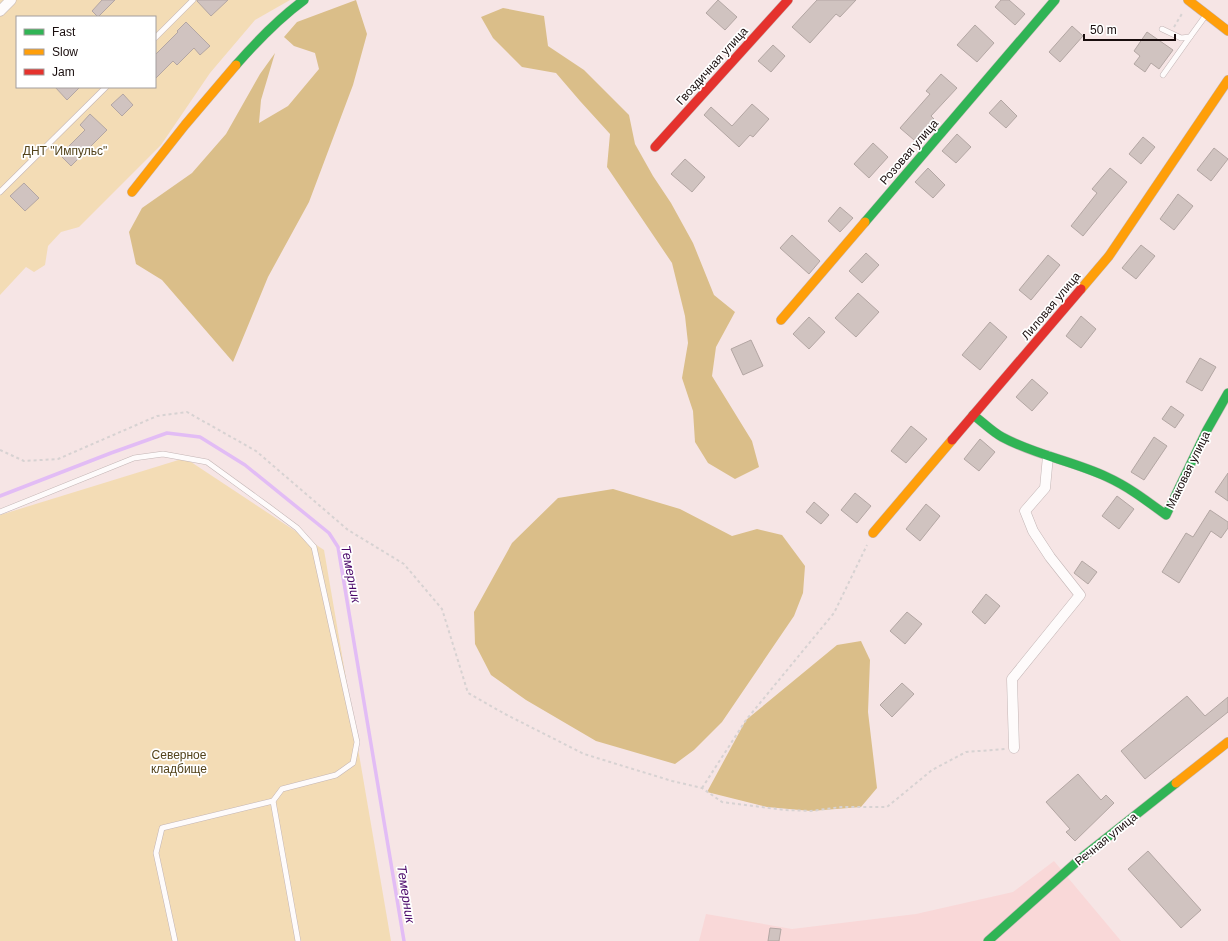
<svg xmlns="http://www.w3.org/2000/svg" width="1228" height="941" font-family="Helvetica,sans-serif">
<style>
.built{fill:#f9d8d8}
.green{fill:#f3dcb5;fill-rule:evenodd}
.forest{fill:#dabe89}
.lines{fill:none;stroke-linecap:round;stroke-linejoin:round}
.stream{stroke:#e2bcf5;stroke-width:3.5}
.building{fill:#d0c3c0;stroke:#b3a6a3}
.lane-casing{stroke:#c3b5b5;stroke-width:6}
.street-casing{stroke:#c3b5b5;stroke-width:11}
.fast-casing{stroke:#c3b5b5;stroke-width:10}
.slow-casing{stroke:#c3b5b5;stroke-width:10}
.jam-casing{stroke:#c3b5b5;stroke-width:10}
.path{stroke:#d7d2d2;stroke-width:2;stroke-dasharray:3 3;stroke-linecap:butt}
.lane{stroke:#fefbfb;stroke-width:5}
.street{stroke:#fefbfb;stroke-width:10}
.fast{stroke:#30b455;stroke-width:9}
.slow{stroke:#ff9f0a;stroke-width:9}
.jam{stroke:#e5322d;stroke-width:9}
.labels{text-anchor:middle;dominant-baseline:central;stroke-width:3.5;stroke-linejoin:round;paint-order:stroke}
.street-label{font-size:12px;fill:#190d0d;stroke:#fff}
.park-label{font-size:12px;fill:#53431b;stroke:#fff}
.water-label{font-size:13px;font-style:italic;fill:#4a0769;stroke:#fff}
</style>
<rect width="100%" height="100%" fill="#f6e5e5"/>
<path class="built" d="M1054 861 1121 941H699L706 914 792 929 916 914 1013 892Z"/>
<g class="green">
<path d="M0 0H290L255 20 210 73 161 145 79 227 61 232 48 246 45 265 34 272 26 267 0 295ZM17 17H155V87H17Z"/>
<path d="M185 458 324 550 391 941H0V515Z"/>
</g>
<g class="forest">
<path d="M356 0 367 34 353 85 309 202 268 277 233 362 162 280 136 264 129 232 142 208 192 173 226 134 260 74 275 53 261 100 259 123 288 106 319 69 315 53 294 46 284 37 297 22Z"/>
<path d="M503 8 544 16 548 46 584 70 629 115 635 144 653 176 671 203 693 243 714 295 735 312 716 347 712 376 752 441 759 467 735 479 708 463 695 442 693 411 682 378 688 343 685 316 672 263 607 167 610 134 580 101 556 73 522 67 493 38 481 17Z"/>
<path d="M613 489 680 509 732 536 757 529 782 535 805 566 803 593 794 616 722 722 694 750 675 764 596 741 526 700 491 675 475 644 474 612 512 543 558 498Z"/>
<path d="M861 641 870 660 868 712 877 788 861 807 811 811 767 807 707 792 746 720 837 645Z"/>
</g>
<g class="lines">
<path class="stream" d="M0 496 111 453 167 433 200 437 245 465 329 533 338 547 404 941"/>
</g>
<g class="building">
<path d="M102 0H115L98 17 92 11Z"/>
<path d="M197 0H228L211 16 197 1Z"/>
<path d="M718 0 737 17 725 30 706 13Z"/>
<path d="M817 0H856L840 17 836 14 810 43 792 27Z"/>
<path d="M1001 0H1009L1025 14 1015 25 995 7Z"/>
<path d="M186 22 210 46 200 55 194 48 177 65 173 61 155 79V55L178 32 177 31Z"/>
<path d="M975 25 994 43 977 62 957 45Z"/>
<path d="M1072 26 1083 36 1060 62 1049 52Z"/>
<path d="M1147 32 1173 50 1159 69 1151 63 1145 72 1134 64 1140 56 1134 51Z"/>
<path d="M773 45 785 56 771 72 758 61Z"/>
<path d="M941 74 957 88 931 116 934 119 914 140 900 128 930 94 926 91Z"/>
<path d="M55 87H80L67 100Z"/>
<path d="M123 94 133 105 122 116 111 105Z"/>
<path d="M1001 100 1017 116 1006 128 989 113Z"/>
<path d="M752 104 769 119 753 137 750 135 739 147 704 115 711 107 732 126Z"/>
<path d="M90 114 107 130 71 166 60 155 85 130 80 125Z"/>
<path d="M957 134 971 147 956 163 942 151Z"/>
<path d="M1143 137 1155 147 1141 164 1129 154Z"/>
<path d="M873 143 888 157 869 178 854 164Z"/>
<path d="M1214 148 1228 159 1211 181 1197 170Z"/>
<path d="M685 159 705 177 692 192 671 174Z"/>
<path d="M928 168 945 185 933 198 915 182Z"/>
<path d="M1110 168 1127 182 1083 236 1071 226 1097 193 1092 189Z"/>
<path d="M24 183 39 198 25 211 10 196Z"/>
<path d="M1178 194 1193 206 1174 230 1160 219Z"/>
<path d="M840 207 853 218 840 232 828 221Z"/>
<path d="M792 235 820 261 809 274 780 248Z"/>
<path d="M1141 245 1155 256 1136 279 1122 268Z"/>
<path d="M866 253 879 265 862 283 849 271Z"/>
<path d="M1048 255 1060 265 1031 300 1019 290Z"/>
<path d="M858 293 879 312 856 337 835 318Z"/>
<path d="M1081 316 1096 329 1081 348 1066 336Z"/>
<path d="M809 317 825 332 809 349 793 334Z"/>
<path d="M990 322 1007 337 980 370 962 355Z"/>
<path d="M751 340 763 366 743 375 731 349Z"/>
<path d="M1200 358 1216 367 1202 391 1186 382Z"/>
<path d="M1032 379 1048 393 1032 411 1016 397Z"/>
<path d="M1171 406 1184 415 1175 428 1162 419Z"/>
<path d="M911 426 927 439 906 463 891 451Z"/>
<path d="M1154 437 1167 446 1144 480 1131 472Z"/>
<path d="M980 439 995 452 979 471 964 459Z"/>
<path d="M1228 473V501L1215 492Z"/>
<path d="M855 493 871 506 857 523 841 510Z"/>
<path d="M1117 496 1134 509 1119 529 1102 516Z"/>
<path d="M814 502 829 515 821 524 806 512Z"/>
<path d="M926 504 940 516 920 541 906 529Z"/>
<path d="M1210 510 1228 522V528L1221 538 1211 531 1179 583 1162 572 1186 533 1193 537Z"/>
<path d="M1082 561 1097 572 1088 584 1074 573Z"/>
<path d="M986 594 1000 606 985 624 972 612Z"/>
<path d="M907 612 922 624 905 644 890 631Z"/>
<path d="M902 683 914 694 892 717 880 705Z"/>
<path d="M1187 696 1205 716 1228 697V712L1145 779 1121 751Z"/>
<path d="M1078 774 1101 800 1106 795 1114 803 1075 841 1066 832 1070 829 1046 802Z"/>
<path d="M1148 851 1201 910 1181 928 1128 869Z"/>
<path d="M770 928 781 929 779 941H768Z"/>
</g>
<g class="lines">
<g class="lane-casing">
<g id="lane">
<path d="M1162 29 1181 38 1190 37 1206 15"/>
<path d="M155 38 193 0"/>
<path d="M1163 75 1190 37"/>
<path d="M0 192 106 87"/>
<path d="M0 512 134 458 163 454 207 462 269 507 297 528 314 547 357 742 353 763 336 775 282 789 273 801"/>
<path d="M175 941 156 853 162 828 273 801 298 941"/>
</g>
</g>
<g class="street-casing">
<g id="street">
<path d="M0 11 11 0"/>
<path d="M1014 748 1012 679 1080 595 1050 557 1033 531 1025 511 1045 488 1048 456"/>
</g>
</g>
<g class="fast-casing">
<g id="fast">
<path d="M236 65C257 41 278 19 304 0"/>
<path d="M865 222 1055 0"/>
<path d="M973 415C983 422 991 431 1002 437 1035 455 1073 461 1107 477 1129 487 1147 501 1166 515L1207 430 1228 393"/>
<path d="M988 941 1080 859 1176 783"/>
</g>
</g>
<g class="slow-casing">
<g id="slow">
<path d="M1188 0 1228 31"/>
<path d="M132 192 185 125 236 65"/>
<path d="M1081 289 1109 256 1228 80"/>
<path d="M781 320 865 222"/>
<path d="M873 533 952 440"/>
<path d="M1176 783 1228 742"/>
</g>
</g>
<g class="jam-casing">
<g id="jam">
<path d="M655 147 788 0"/>
<path d="M952 440 1081 289"/>
</g>
</g>
<g class="path">
<path d="M1174 27 1183 12"/>
<path d="M0 450 24 461 58 459 157 416 187 412 256 451 348 530 404 564 442 609 468 693 505 714 584 754 672 781 702 788 722 802 785 810 811 811 841 807H887L932 770 966 752 1005 749"/>
<path d="M702 788 746 720 834 613 867 545"/>
</g>
<use href="#lane" class="lane"/>
<use href="#street" class="street"/>
<use href="#fast" class="fast"/>
<use href="#slow" class="slow"/>
<use href="#jam" class="jam"/>
</g>
<g class="labels">
<g class="street-label">
<text transform="translate(712 66) rotate(-48)">Гвоздичная улица</text>
<text transform="translate(909 152) rotate(-49)">Розовая улица</text>
<text transform="translate(1051 306) rotate(-50)">Лиловая улица</text>
<text transform="translate(1188 470) rotate(-64)">Маковая улица</text>
<text transform="translate(1106 839) rotate(-39)">Речная улица</text>
</g>
<g class="park-label">
<text x="65" y="151">ДНТ "Импульс"</text>
<text x="179" y="755">Северное<tspan x="179" dy="14">кладбище</tspan></text>
</g>
<g class="water-label">
<text transform="translate(351 574) rotate(79)">Темерник</text>
<text transform="translate(406 894) rotate(81)">Темерник</text>
</g>
</g>
<rect x="16" y="16" width="140" height="72" fill="#ffffff" stroke="#a39e9e"/>
<rect x="24" y="29" width="20" height="6" fill="#30b455" stroke="#a39e9e"/>
<text x="52" y="36" font-size="12" fill="#190d0d">Fast</text>
<rect x="24" y="49" width="20" height="6" fill="#ff9f0a" stroke="#a39e9e"/>
<text x="52" y="56" font-size="12" fill="#190d0d">Slow</text>
<rect x="24" y="69" width="20" height="6" fill="#e5322d" stroke="#a39e9e"/>
<text x="52" y="76" font-size="12" fill="#190d0d">Jam</text>
<path d="M1084 34v6h91v-6" fill="none" stroke="#190d0d" stroke-width="2"/>
<text x="1090" y="34" font-size="12" fill="#190d0d" stroke="#ffffff" stroke-width="3" paint-order="stroke">50 m</text>
</svg>
